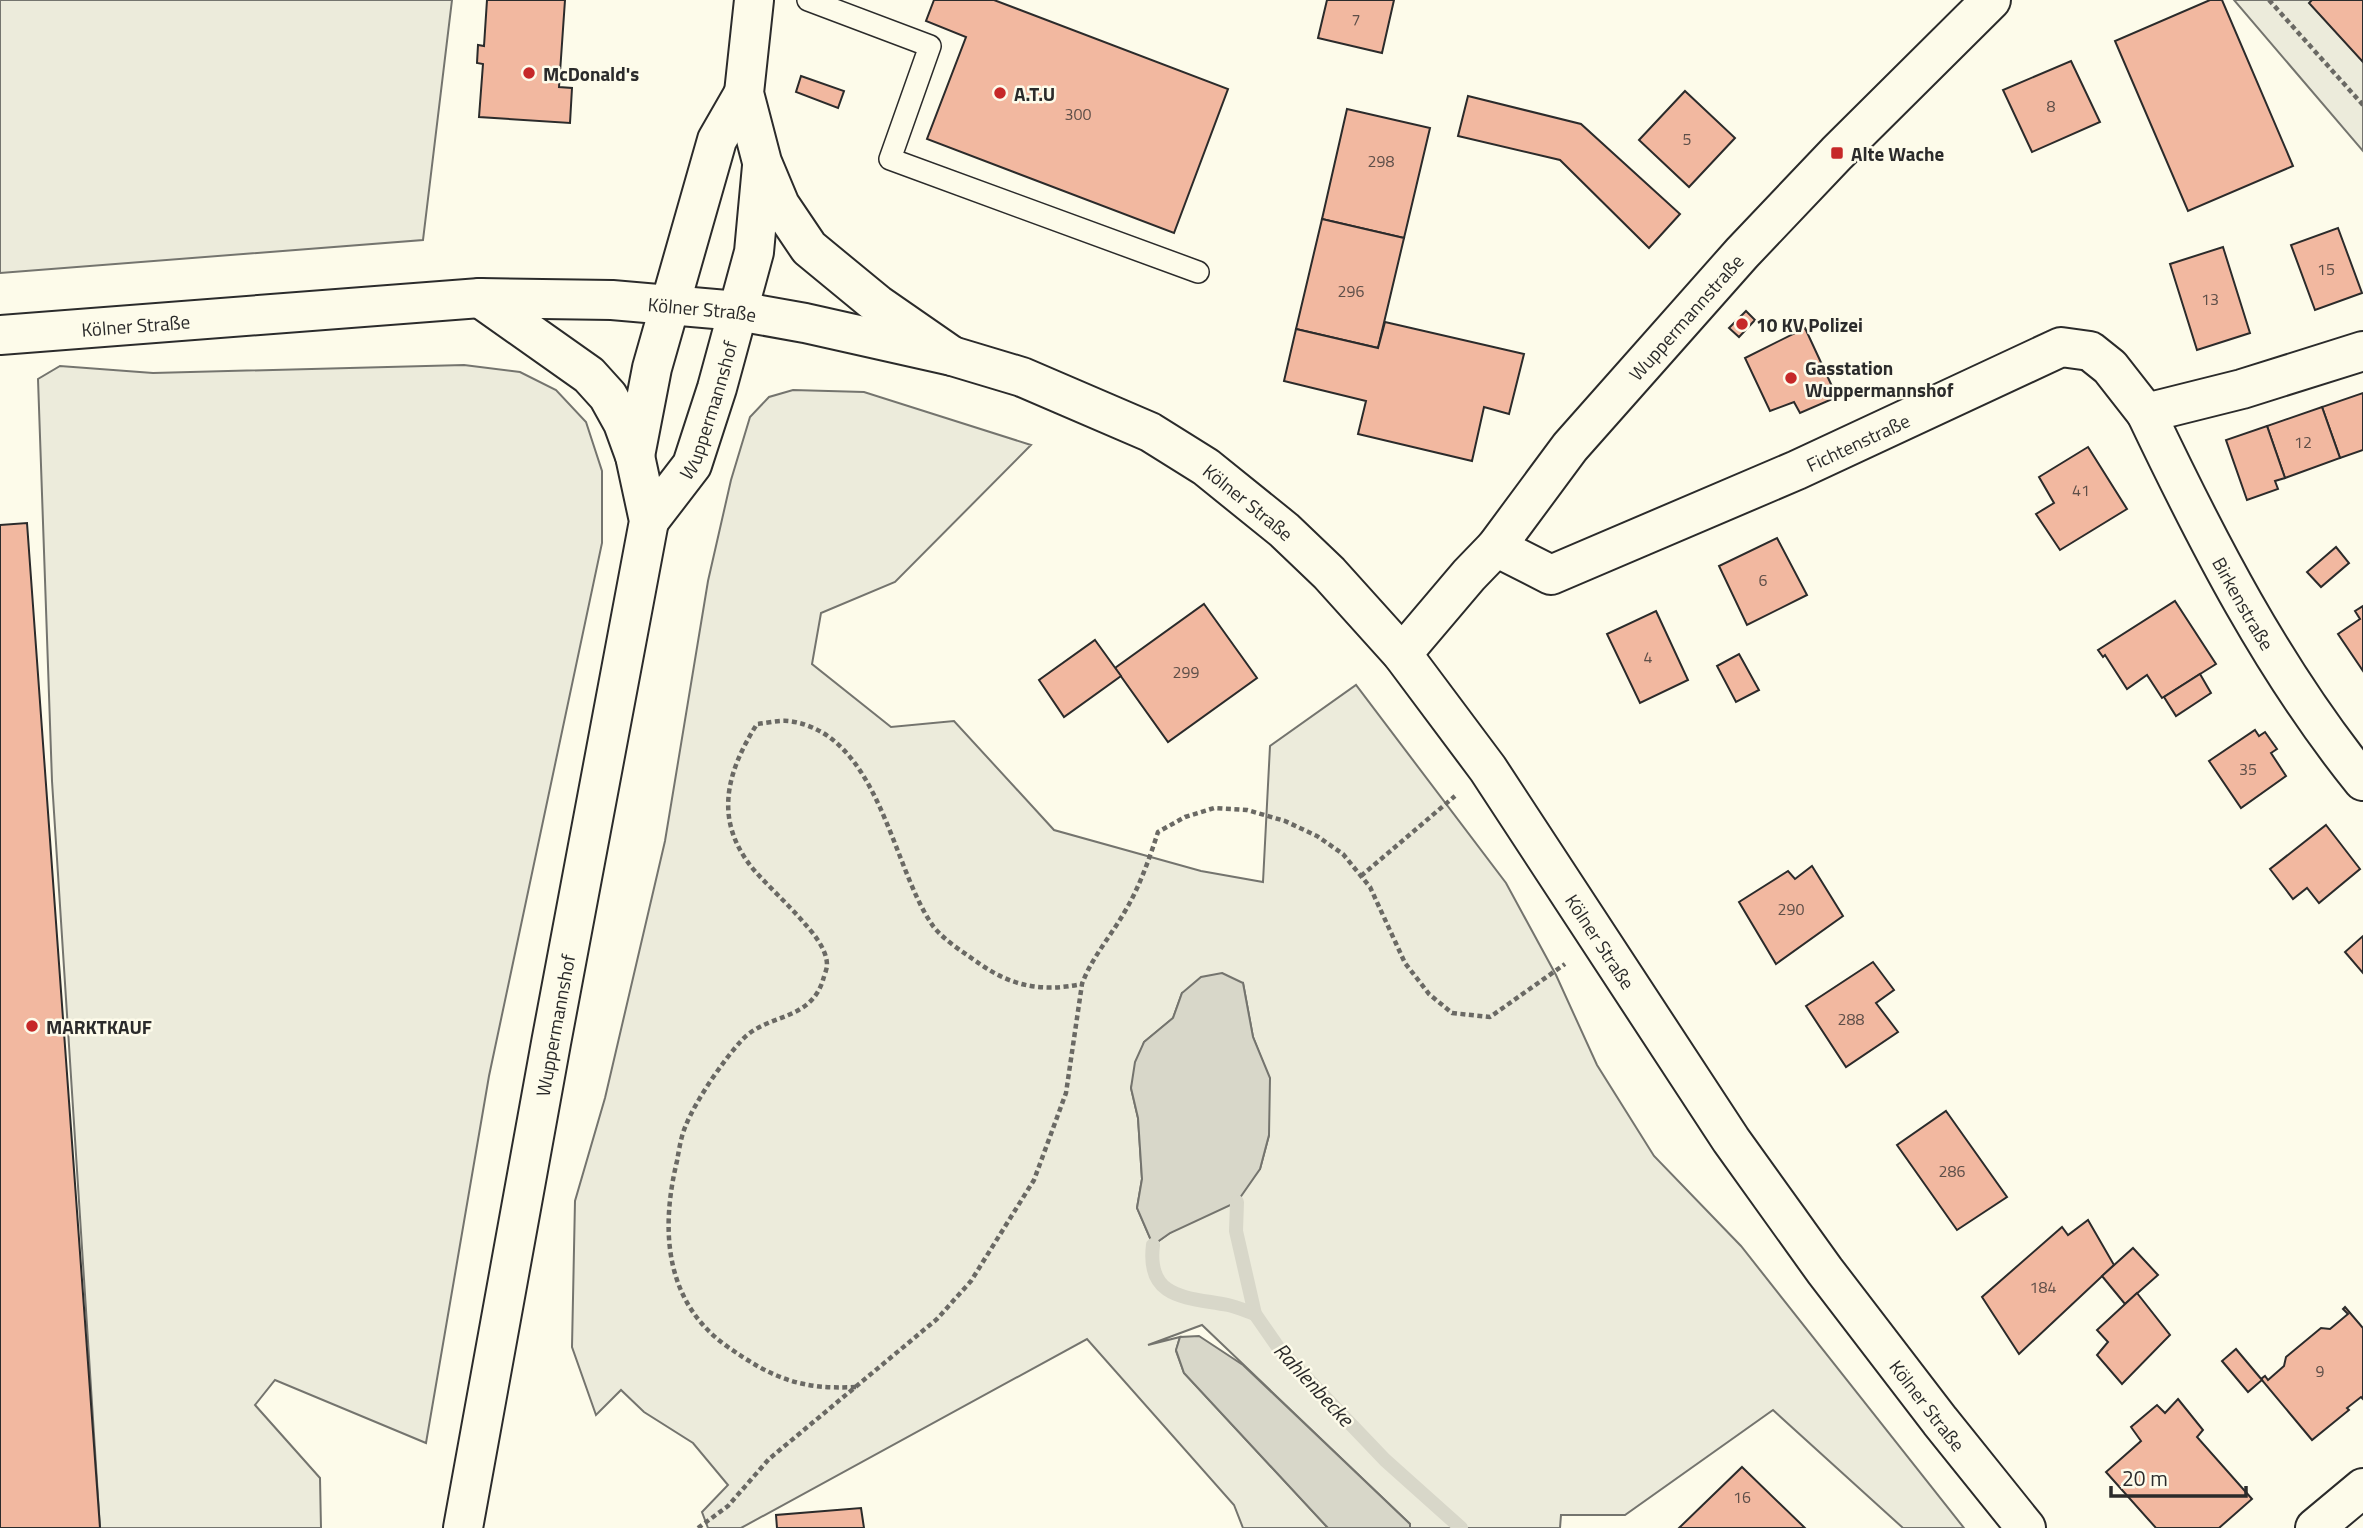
<svg xmlns="http://www.w3.org/2000/svg" width="2363" height="1528" font-family="'Titillium Web',sans-serif">
<style>
.green{fill:#ecebdb;stroke:#74746e;stroke-width:2;fill-rule:evenodd}
.water{fill:#d8d7c9;stroke:#74746e;stroke-width:2}
.lines{fill:none;stroke-linecap:round;stroke-linejoin:round}
.stream{stroke:#d8d7c9;stroke-width:14}
.building{fill:#f2b8a0;stroke:#2b2b2b;stroke-width:2}
.service-casing{stroke:#2b2b2b;stroke-width:24}
.minor-casing{stroke:#2b2b2b;stroke-width:42}
.primary-casing{stroke:#2b2b2b;stroke-width:42}
.path{stroke:#6a6964;stroke-width:4.5;stroke-dasharray:5 3.5;stroke-linecap:butt}
.service{stroke:#fdfbea;stroke-width:21}
.minor{stroke:#fdfbea;stroke-width:38}
.primary{stroke:#fdfbea;stroke-width:38}
.poi-dot{fill:#c62828;stroke:#fdfbea;stroke-width:2.5}
.labels{text-anchor:middle;dominant-baseline:central;stroke-width:5;stroke-linejoin:round;paint-order:stroke}
.number-label{font-size:16px;fill:#5d4e48}
.poi-label{font-size:19px;font-weight:bold;fill:#2b2b2b;stroke:#fdfbea;text-anchor:start}
.street-label{font-size:19px;fill:#2b2b2b;stroke:#fdfbea}
.water-label{font-size:21px;font-style:italic;fill:#2b2b2b;stroke:#fdfbea}
</style>
<rect width="100%" height="100%" fill="#fdfbea"/>
<g class="green">
<path d="M0 0H452L423 240 0 273Z"/>
<path d="M2234 0H2363V151Z"/>
<path d="M464 365 520 372 556 390 586 422 602 471V543L489 1076 426 1443 275 1380 255 1405 320 1478 321 1528H100L52 781 38 379 60 366 153 373Z"/>
<path d="M793 390 864 392 1031 445 895 582 821 613 812 664 891 727 954 721 1054 830 1201 871 1263 882 1270 746 1356 685 1506 883 1556 975 1597 1065 1654 1156 1741 1246 1964 1528H1903L1773 1410 1625 1515H1561L1560 1528H1410V1524L1202 1325 1148 1345 1180 1337 1176 1351 1184 1373 1328 1528H1243L1234 1505 1087 1339 741 1528H708L702 1512 728 1485 693 1443 644 1412 621 1390 596 1415 572 1347 575 1201 605 1098 665 841 708 581 731 480 750 417 769 397ZM1243 983 1253 1037 1269 1078V1135L1260 1169 1153 1245 1137 1208 1142 1179 1138 1118 1131 1088 1144 1042 1173 1018 1182 993Z"/>
</g>
<g class="water">
<path d="M1222 973 1243 983 1253 1037 1270 1078 1269 1135 1260 1169 1237 1202 1170 1233 1153 1245 1137 1208 1142 1179 1138 1118 1131 1088 1135 1062 1144 1042 1173 1018 1182 993 1201 977Z"/>
<path d="M1199 1336 1243 1365 1410 1524V1528H1328L1184 1373 1176 1350 1180 1337Z"/>
</g>
<g class="lines">
<g class="stream">
<path d="M1237 1202 1236 1231 1255 1314 1280 1350 1385 1460 1461 1528"/>
<path d="M1153 1245C1146 1300 1188 1297 1228 1305 1237 1307 1246 1311 1255 1314"/>
</g>
</g>
<g class="building">
<path d="M487 0H565L559 87 572 88 570 123 479 117 483 64 477 63 478 45 484 46Z"/>
<path d="M934 0H994L1228 89 1174 233 927 139 966 37 926 21Z"/>
<path d="M1327 0H1394L1382 53 1318 38Z"/>
<path d="M2210 0H2222L2293 166 2188 211 2115 41Z"/>
<path d="M2312 0H2363V62L2309 3Z"/>
<path d="M2071 61 2100 122 2032 152 2003 90Z"/>
<path d="M801 76 844 91 838 108 796 92Z"/>
<path d="M1685 91 1735 138 1689 187 1639 140Z"/>
<path d="M1468 96 1581 124 1680 214 1649 248 1560 160 1458 136Z"/>
<path d="M1347 109 1430 128 1404 238 1322 219Z"/>
<path d="M1322 219 1404 238 1378 348 1296 329Z"/>
<path d="M2338 228 2362 293 2315 310 2291 245Z"/>
<path d="M2223 247 2250 333 2197 350 2170 264Z"/>
<path d="M1746 311 1755 320 1739 337 1729 328Z"/>
<path d="M1385 322 1524 354 1509 414 1484 407 1472 461 1358 434 1366 401 1284 381 1296 329 1378 348Z"/>
<path d="M1805 328 1837 397 1800 413 1794 402 1770 411 1745 358Z"/>
<path d="M2363 393V450L2340 458 2322 407Z"/>
<path d="M2322 407 2340 458 2285 478 2267 426Z"/>
<path d="M2267 426 2285 478 2275 481 2278 489 2247 500 2226 440Z"/>
<path d="M2088 447 2127 509 2060 550 2036 514 2054 503 2039 477Z"/>
<path d="M27 523 100 1528H0V525Z"/>
<path d="M1777 538 1807 595 1747 625 1719 566Z"/>
<path d="M2336 547 2349 563 2321 587 2307 572Z"/>
<path d="M2175 601 2216 664 2162 698 2147 675 2127 689 2105 655 2103 657 2098 650Z"/>
<path d="M1204 604 1257 678 1168 742 1115 668Z"/>
<path d="M2363 606V671L2338 634 2360 619 2355 611Z"/>
<path d="M1656 611 1688 680 1640 703 1607 634Z"/>
<path d="M1095 640 1121 676 1064 717 1039 680Z"/>
<path d="M1739 654 1759 690 1736 702 1717 666Z"/>
<path d="M2200 674 2211 693 2176 716 2164 697Z"/>
<path d="M2255 730 2259 736 2265 732 2277 749 2271 753 2286 776 2241 808 2209 761Z"/>
<path d="M2326 825 2360 869 2319 903 2307 888 2293 899 2270 869Z"/>
<path d="M1812 866 1843 916 1776 964 1739 902 1788 871 1795 879Z"/>
<path d="M2363 936V973L2345 952Z"/>
<path d="M1873 962 1894 990 1876 1003 1898 1032 1846 1067 1806 1006Z"/>
<path d="M1946 1111 2007 1197 1957 1230 1897 1145Z"/>
<path d="M2088 1220 2114 1265 2019 1354 1982 1297 2062 1227 2068 1235Z"/>
<path d="M2133 1248 2158 1275 2125 1304 2102 1276Z"/>
<path d="M2137 1293 2170 1335 2122 1384 2097 1355 2108 1342 2097 1330Z"/>
<path d="M2345 1307 2363 1328V1399L2361 1397 2347 1408 2349 1410 2312 1440 2261 1379 2265 1376 2268 1380 2284 1366 2286 1357 2321 1328 2330 1329 2348 1314 2343 1309Z"/>
<path d="M2236 1349 2262 1380 2248 1392 2222 1361Z"/>
<path d="M2178 1399 2203 1430 2197 1437 2252 1499 2219 1528H2156L2106 1472 2141 1441 2131 1427 2157 1405 2165 1413Z"/>
<path d="M1742 1467 1805 1528H1679Z"/>
<path d="M861 1508 864 1528H777L776 1515Z"/>
</g>
<g class="lines">
<g class="service-casing">
<path id="service" d="M808 0 930 46 890 159 1198 272"/>
</g>
<g class="minor-casing">
<g id="minor">
<path d="M754 0 744 93 762 162 780 205 809 248 877 304 952 356"/>
<path id="s1" d="M2146 413C2207 541 2273 670 2363 781"/>
<path d="M635 456 652 368 717 140 744 93"/>
<path id="s2" d="M649 521 692 465 717 388 754 252 762 166"/>
<path id="s3" d="M1496 547 1551 575 1797 470 2061 347 2090 351 2110 367 2146 413 2242 389 2363 351"/>
<path id="s4" d="M1402 654 1469 575 1496 547 1570 447 1742 253 1837 153 1991 0"/>
<path id="s5" d="M463 1528 551 1043 649 521 635 456 623 423 608 396 589 375 480 298"/>
<path d="M2315 1528 2363 1488"/>
</g>
</g>
<g class="primary-casing">
<g id="primary">
<path id="s6" d="M0 335 480 298 612 300 738 311 805 323 952 356 1022 377 1150 432 1206 467 1284 530 1329 573 1402 654 1488 769 1731 1140 1825 1271 1940 1421 2026 1528"/>
</g>
</g>
<g class="path">
<path d="M2269 0 2363 105"/>
<path d="M1361 876 1455 796"/>
<path d="M856 1387C801 1390 772 1378 728 1347 665 1303 660 1231 677 1161 679 1150 681 1136 686 1125 696 1100 723 1061 741 1041 766 1013 810 1022 823 980 824 976 827 969 827 965 827 950 814 934 805 924 789 905 770 888 754 870 713 821 726 773 757 724 767 723 779 720 789 721 878 733 891 863 931 923 940 938 966 954 980 964 1013 987 1043 992 1082 984"/>
<path d="M698 1528 728 1506 769 1459 937 1319 971 1281 1034 1180 1066 1093 1082 984C1091 959 1110 937 1124 913 1139 888 1149 860 1158 832L1185 817 1214 808 1247 810 1285 821 1317 836 1343 854 1370 887 1405 963 1429 994 1452 1013 1490 1017 1565 964"/>
</g>
<use href="#service" class="service"/>
<use href="#minor" class="minor"/>
<use href="#primary" class="primary"/>
</g>
<g class="poi-dot">
<circle cx="529" cy="73" r="7"/>
<circle cx="1000" cy="93" r="7"/>
<rect x="1830" y="146" width="14" height="14" rx="3.5"/>
<circle cx="1742" cy="324" r="7"/>
<circle cx="1791" cy="378" r="7"/>
<circle cx="32" cy="1026" r="7"/>
</g>
<g class="labels">
<g class="number-label">
<text x="1356" y="19">7</text>
<text x="2051" y="106">8</text>
<text x="1078" y="114">300</text>
<text x="1687" y="139">5</text>
<text x="1381" y="161">298</text>
<text x="2326" y="269">15</text>
<text x="1351" y="291">296</text>
<text x="2210" y="299">13</text>
<text x="2303" y="442">12</text>
<text x="2081" y="490">41</text>
<text x="1763" y="580">6</text>
<text x="1648" y="657">4</text>
<text x="1186" y="672">299</text>
<text x="2248" y="769">35</text>
<text x="1791" y="909">290</text>
<text x="1851" y="1019">288</text>
<text x="1952" y="1171">286</text>
<text x="2043" y="1287">184</text>
<text x="2320" y="1371">9</text>
<text x="1742" y="1497">16</text>
</g>
<g class="poi-label">
<text x="543" y="73">McDonald's</text>
<text x="1014" y="93">A.T.U</text>
<text x="1851" y="153">Alte Wache</text>
<text x="1756" y="324">10 KV Polizei</text>
<text x="1805" y="367">Gasstation<tspan x="1805" dy="22">Wuppermannshof</tspan></text>
<text x="46" y="1026">MARKTKAUF</text>
</g>
<g class="street-label">
<text stroke="none"><textPath href="#s6" startOffset="704">Kölner Straße</textPath></text>
<text stroke="none"><textPath href="#s4" startOffset="441">Wuppermannstraße</textPath></text>
<text stroke="none"><textPath href="#s6" startOffset="136">Kölner Straße</textPath></text>
<text stroke="none"><textPath href="#s2" startOffset="128">Wuppermannshof</textPath></text>
<text stroke="none"><textPath href="#s3" startOffset="396">Fichtenstraße</textPath></text>
<text stroke="none"><textPath href="#s6" startOffset="1292">Kölner Straße</textPath></text>
<text stroke="none"><textPath href="#s1" startOffset="214">Birkenstraße</textPath></text>
<text stroke="none"><textPath href="#s6" startOffset="1858">Kölner Straße</textPath></text>
<text stroke="none"><textPath href="#s5" startOffset="511">Wuppermannshof</textPath></text>
<text stroke="none"><textPath href="#s6" startOffset="2426">Kölner Straße</textPath></text>
</g>
<g class="water-label">
<text transform="translate(1314 1384) rotate(47)">Rahlenbecke</text>
</g>
</g>
<path d="M2111 1486v10h135v-10" fill="none" stroke="#2b2b2b" stroke-width="3.5"/>
<text x="2122" y="1486" font-size="21" fill="#2b2b2b" stroke="#fdfbea" stroke-width="5" paint-order="stroke">20 m</text>
</svg>
